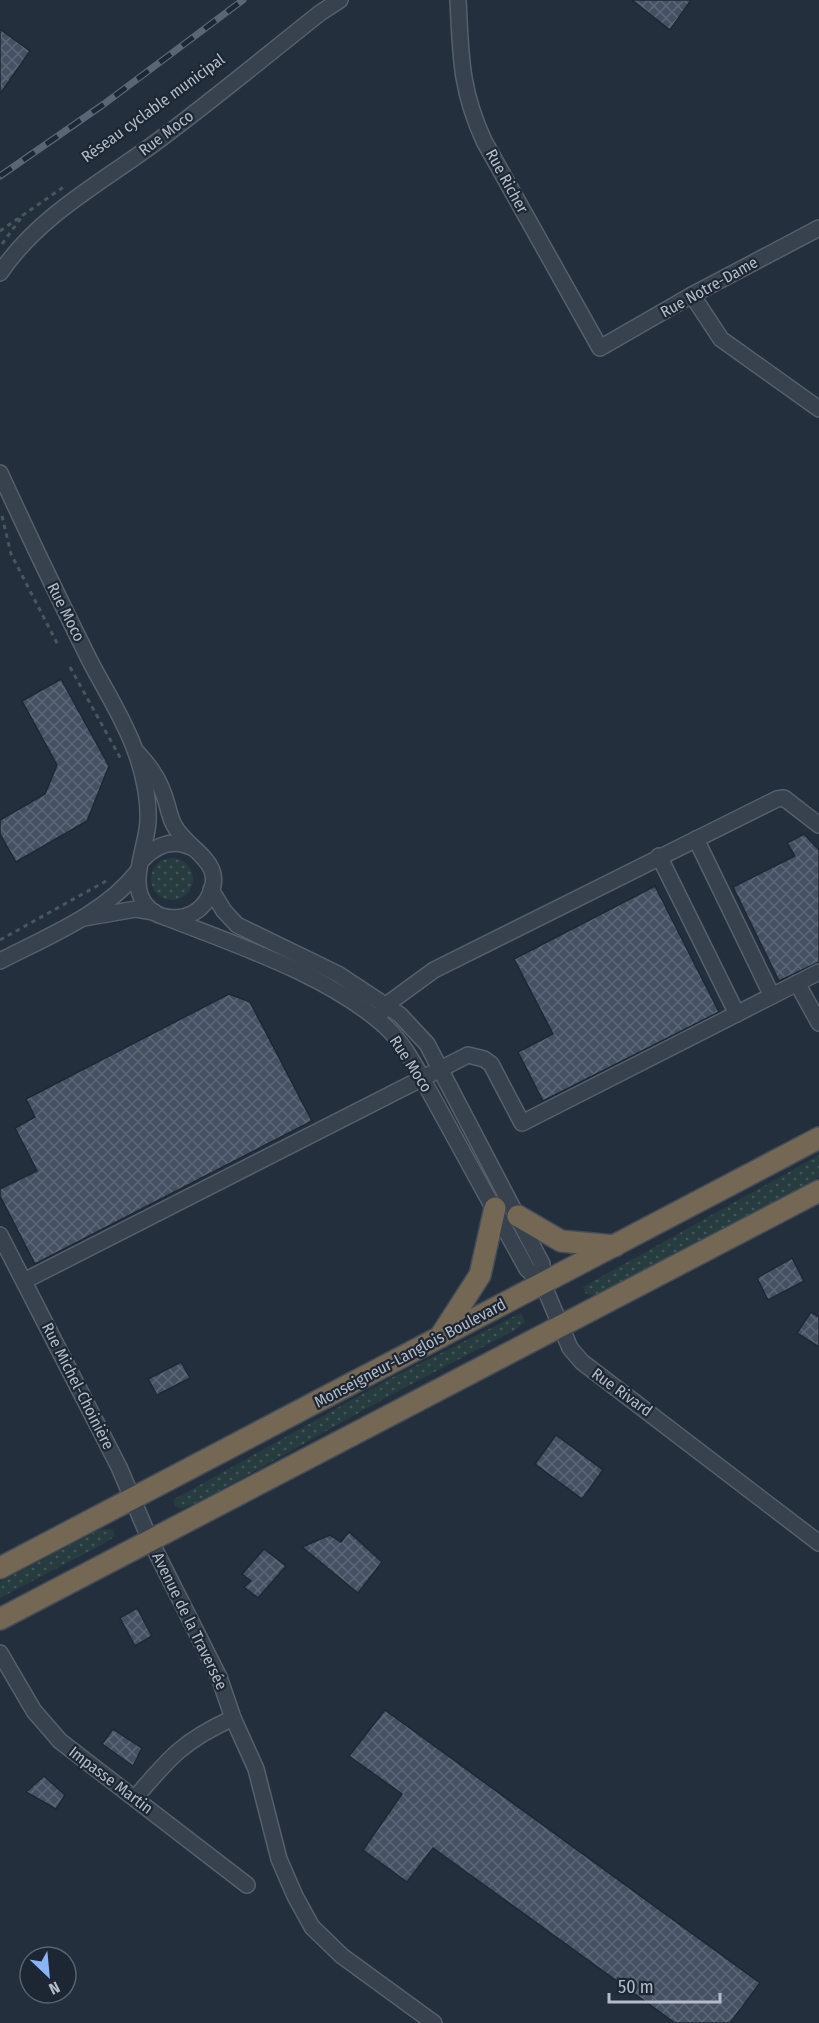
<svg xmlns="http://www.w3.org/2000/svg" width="819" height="2023" font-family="'Fira Sans Condensed',sans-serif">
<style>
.grass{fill:url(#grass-dots)}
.building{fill:url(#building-cross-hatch);stroke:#1f2835;stroke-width:1.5}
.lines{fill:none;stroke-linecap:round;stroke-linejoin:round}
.minor-casing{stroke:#565f6c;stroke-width:18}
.highway-casing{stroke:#434c59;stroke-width:24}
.path{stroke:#44595c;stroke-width:3;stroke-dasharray:4.5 4.5;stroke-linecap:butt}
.minor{stroke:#38414e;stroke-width:15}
.highway{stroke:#746855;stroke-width:21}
.rail-casing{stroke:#5a6575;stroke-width:7}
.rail{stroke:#1d2633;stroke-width:4.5;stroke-dasharray:14;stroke-linecap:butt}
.labels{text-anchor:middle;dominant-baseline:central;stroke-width:4.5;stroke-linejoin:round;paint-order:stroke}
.street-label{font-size:16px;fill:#b4bcc9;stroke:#1d2633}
</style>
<defs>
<pattern id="grass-dots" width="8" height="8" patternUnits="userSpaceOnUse" patternTransform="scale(1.5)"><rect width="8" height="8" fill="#263c3f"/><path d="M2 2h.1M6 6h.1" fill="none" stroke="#435659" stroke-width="1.8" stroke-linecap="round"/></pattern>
<pattern id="building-cross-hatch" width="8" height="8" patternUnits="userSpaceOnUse" patternTransform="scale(1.5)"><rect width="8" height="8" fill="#455162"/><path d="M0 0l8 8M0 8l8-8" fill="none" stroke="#5d6877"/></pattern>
</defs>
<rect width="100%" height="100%" fill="#242f3e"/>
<g class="grass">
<circle cx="172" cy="879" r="21"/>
<path d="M819 1155V1177L626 1280 597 1295 586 1294 583 1287Z"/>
<path d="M521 1313 525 1322 515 1330 387 1397 203 1500 181 1509 175 1506 173 1500 389 1379Z"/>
<path d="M113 1529 115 1536 103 1544 0 1598V1582L99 1530Z"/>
</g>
<g class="building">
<path d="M632 0H691L670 30Z"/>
<path d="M0 29 30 51 0 94Z"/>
<path d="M61 679 109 766 87 821 16 862 0 834V820L45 794 57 765 22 701Z"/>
<path d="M804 834 819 850V962L779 981 733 887 795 856 787 843Z"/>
<path d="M655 886 719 1012 543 1101 518 1052 553 1034 514 959Z"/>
<path d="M229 994 250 1002 312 1121 35 1264 0 1196V1189L37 1171 15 1128 35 1117 26 1099Z"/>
<path d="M792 1258 804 1281 768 1300 757 1278Z"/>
<path d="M811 1312 819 1317V1347L797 1333Z"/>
<path d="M181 1362 190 1378 157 1395 148 1379Z"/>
<path d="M556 1435 603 1470 582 1499 535 1464Z"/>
<path d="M349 1532 382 1562 358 1593 302 1547 330 1535 341 1542Z"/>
<path d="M264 1549 286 1566 258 1598 244 1587 251 1581 242 1574Z"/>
<path d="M137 1608 152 1636 135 1646 120 1618Z"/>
<path d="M385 1710 760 1983 730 2023H675L433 1848 407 1882 363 1850 402 1794 349 1756Z"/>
<path d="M113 1729 142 1748 133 1766 102 1744Z"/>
<path d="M44 1776 65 1795 56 1809 26 1792Z"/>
</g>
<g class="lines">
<g class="minor-casing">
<g id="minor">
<path d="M458 0C461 57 460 88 484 141L600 348 692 295 819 228"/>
<path d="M0 273C40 214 103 182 159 140 214 99 267 55 320 13L340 0"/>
<path d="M692 295 721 339 819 409"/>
<path d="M0 473C29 536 59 599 90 661 105 690 124 719 135 750 143 771 149 799 148 821 147 847 128 882 145 904 160 924 193 922 207 900 230 862 187 851 174 825 169 816 168 805 164 795 158 777 148 764 135 750"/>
<path d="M696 839 772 996"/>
<path d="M659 856 737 1014"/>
<path d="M143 859C157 844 174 838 193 848"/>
<path d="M211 890 224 911 237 925 338 974 400 1015 427 1044 542 1264 543 1284"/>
<path d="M165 917C236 945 328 975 385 1026 401 1041 412 1060 422 1078L527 1269 543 1284 570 1348 582 1362 819 1543"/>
<path d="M84 918 136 909 154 912"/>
<path d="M0 961C46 937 105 914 138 871"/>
<path d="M797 983 819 1023"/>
<path d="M382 1012 386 1005 434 970 777 799 784 798 819 825"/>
<path d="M0 1235 119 1467 150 1540 219 1677 233 1718 256 1769 279 1859 295 1896 312 1927 342 1956 434 2023"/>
<path d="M24 1281 468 1055 484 1059 491 1064 522 1123 819 972"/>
<path d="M0 1653 34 1711 60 1741 247 1885"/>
<path d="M135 1798C170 1757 183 1741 233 1718"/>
</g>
</g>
<g class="highway-casing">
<g id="highway">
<path d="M518 1216 561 1241 615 1246"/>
<path d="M440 1337 480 1275 495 1208"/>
<path d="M0 1568 819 1138"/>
<path d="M0 1619 819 1191"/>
</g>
</g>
<g class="path">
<path d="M0 231 65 186"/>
<path d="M2 244 21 218"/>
<path d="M2 516 11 554 58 645"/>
<path d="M70 667 122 761"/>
<path d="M0 940 106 881"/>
</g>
<use href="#minor" class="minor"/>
<use href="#highway" class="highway"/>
<g class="rail-casing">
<path id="rail" d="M0 176 104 104 243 0"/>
</g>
<use href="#rail" class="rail"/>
</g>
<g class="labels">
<g class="street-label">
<text transform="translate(153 108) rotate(-36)">Réseau cyclable municipal</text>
<text transform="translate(166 133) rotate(-37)">Rue Moco</text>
<text transform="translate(507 181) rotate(61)">Rue Richer</text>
<text transform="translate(709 287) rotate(-29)">Rue Notre-Dame</text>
<text transform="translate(66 612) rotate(63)">Rue Moco</text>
<text transform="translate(411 1064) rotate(57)">Rue Moco</text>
<text transform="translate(410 1353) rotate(-28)">Monseigneur-Langlois Boulevard</text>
<text transform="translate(78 1386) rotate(63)">Rue Michel-Choinière</text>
<text transform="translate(622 1392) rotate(36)">Rue Rivard</text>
<text transform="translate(190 1621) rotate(64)">Avenue de la Traversée</text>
<text transform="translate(111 1780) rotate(37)">Impasse Martin</text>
</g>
</g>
<g transform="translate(48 1975) rotate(154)"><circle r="28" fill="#1d2633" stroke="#59626f" stroke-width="1.5"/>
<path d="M0-4.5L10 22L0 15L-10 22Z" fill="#8ab4f8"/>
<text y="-9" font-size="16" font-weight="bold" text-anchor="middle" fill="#b4bcc9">N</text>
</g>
<path d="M609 1993v9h111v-9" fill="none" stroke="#b4bcc9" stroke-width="3"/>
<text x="618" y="1993" font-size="18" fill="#b4bcc9" stroke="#1d2633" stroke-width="4.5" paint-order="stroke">50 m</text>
</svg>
